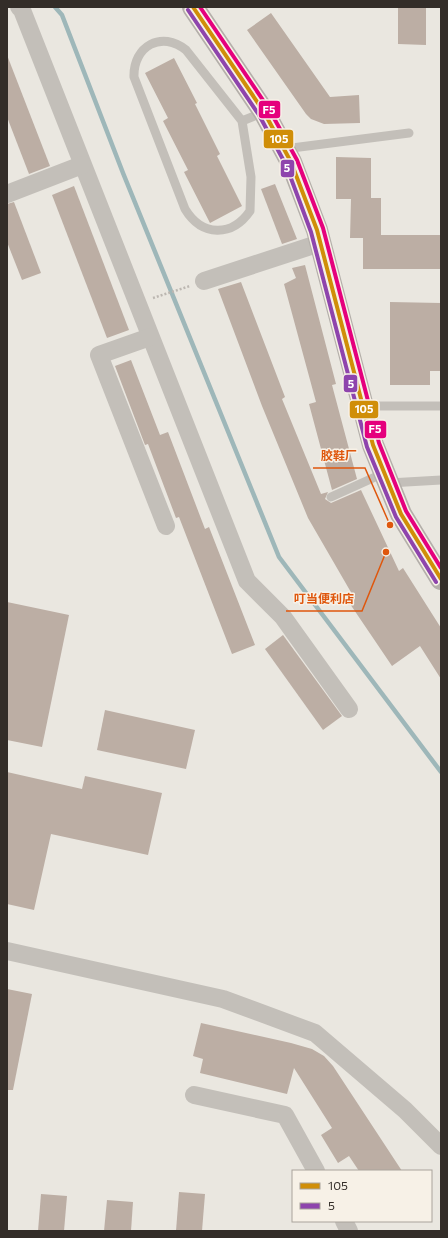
<svg xmlns="http://www.w3.org/2000/svg" width="448" height="1238" font-family="Commissioner,'Noto Sans SC',sans-serif">
<style>
.lines{fill:none;stroke-linecap:round;stroke-linejoin:round}
.stream{stroke:#9eb7b9;stroke-width:4.5}
.building{fill:#bcaea4}
.path{stroke:#bcb7b1;stroke-width:2.5;stroke-dasharray:2 2;stroke-linecap:butt}
.service{stroke:#c3bfb9;stroke-width:9}
.minor{stroke:#c3bfb9;stroke-width:18}
.secondary{stroke:#b4afaa;stroke-width:22}
.bus-1-casing{stroke:#f7f1e7;stroke-width:7}
.bus-2-casing{stroke:#f7f1e7;stroke-width:7}
.bus-3-casing{stroke:#f7f1e7;stroke-width:7}
.bus-1{stroke:#d08e08;stroke-width:4}
.bus-2{stroke:#8e44ad;stroke-width:4}
.bus-3{stroke:#e5007d;stroke-width:4}
.leader{fill:none;stroke:#df570d;stroke-width:1.5}
.callout-dot{fill:#df570d;stroke:#f7f1e7;stroke-width:1.5}
.callout-label{font-size:12px;text-anchor:middle;font-weight:bold;fill:#df570d;stroke:#f7f1e7;stroke-width:3;stroke-linejoin:round;paint-order:stroke}
.line-badge{stroke:#f7f1e7;stroke-width:1.5}
.badge-label{font-size:11px;text-anchor:middle;font-weight:bold;fill:#fff}
</style>
<rect width="100%" height="100%" fill="#eae7e0"/>
<g class="lines">
<path class="stream" d="M55 7 62 15 123 173 279 557 441 772"/>
</g>
<g class="building">
<path d="M398 7H426V45L398 44Z"/>
<path d="M271 13 330 97 359 95 360 123 324 124 311 119 306 114 247 30Z"/>
<path d="M7 55 50 166 29 174 7 117Z"/>
<path d="M174 58 197 103 195 104 220 154 217 156 242 206 210 223 184 172 188 170 163 121 168 118 145 73Z"/>
<path d="M336 157 371 158V198H381V235H441V269H363V238H350L351 199H336Z"/>
<path d="M275 184 297 239 282 244 261 189Z"/>
<path d="M74 186 129 330 107 338 52 195Z"/>
<path d="M14 202 41 273 22 280 7 242V204Z"/>
<path d="M305 265 336 384 332 385 357 479 332 490 309 404 316 402 284 284 296 278 292 268Z"/>
<path d="M241 282 285 397 282 399 321 494 328 492 325 499 331 503 361 490 399 571 403 568 441 628V679L420 646 392 666 346 598 352 594 308 518 262 406 218 289Z"/>
<path d="M390 302 441 303V371H430V385H390Z"/>
<path d="M131 360 160 435 168 432 205 529 209 527 255 645 232 654 179 517 176 518 148 444 145 445 115 366Z"/>
<path d="M7 602 69 615 42 747 7 740Z"/>
<path d="M283 635 342 716 323 730 265 649Z"/>
<path d="M105 710 195 730 186 769 97 750Z"/>
<path d="M7 772 82 789 85 776 162 793 148 855 51 834 34 910 7 904Z"/>
<path d="M7 989 32 994 13 1090H7Z"/>
<path d="M201 1023 291 1043 312 1049 324 1056 333 1066 402 1171H359L349 1156 338 1163 321 1135 332 1128 294 1068 287 1094 200 1073 203 1059 193 1056Z"/>
<path d="M179 1192 205 1194 202 1231H176Z"/>
<path d="M41 1194 67 1196 64 1231H38Z"/>
<path d="M107 1200 133 1202 131 1231H104Z"/>
</g>
<g class="lines">
<path class="path" d="M153 298 190 286"/>
<g class="service">
<path d="M242 121 251 177 250 211C232 237 202 237 185 209L134 77C133 46 162 30 186 50L242 121 264 112"/>
<path d="M284 149 409 133"/>
<path d="M363 406H441"/>
<path d="M389 483 441 480"/>
<path d="M331 497 384 473"/>
</g>
<g class="minor">
<path d="M19 7 22 10 247 581 283 617 349 709"/>
<path d="M7 194 82 165"/>
<path d="M204 281 320 243"/>
<path d="M150 337 99 355 166 526"/>
<path d="M7 951 223 999 315 1033 405 1110 441 1146"/>
<path d="M194 1095 285 1115 316 1171"/>
<path d="M344 1221 349 1231"/>
</g>
<path class="secondary" d="M193 7 264 112 291 162 317 230 373 445 401 514 441 579"/>
<g class="bus-1-casing">
<path id="bus-1" d="M193 7 264 112 291 162 317 230 373 445 401 514 441 579"/>
</g>
<g class="bus-2-casing">
<path id="bus-2" d="M188 10 259 115 286 165 311 232 367 447 396 517 436 582"/>
</g>
<g class="bus-3-casing">
<path id="bus-3" d="M200 7 269 109 297 160 323 228 379 443 406 511 441 568"/>
</g>
<use href="#bus-1" class="bus-1"/>
<use href="#bus-2" class="bus-2"/>
<use href="#bus-3" class="bus-3"/>
</g>
<path class="leader" d="M390 525L365 468H313M386 552L362 611H286"/>
<g class="callout-dot">
<circle cx="390" cy="525" r="4"/>
<circle cx="386" cy="552" r="4"/>
</g>
<g class="callout-label">
<text x="339" y="460">胶鞋厂</text>
<text x="324" y="603">叮当便利店</text>
</g>
<g class="line-badge">
<rect x="258" y="100" width="23" height="19" rx="4" fill="#e5007d"/>
<rect x="263" y="129" width="31" height="20" rx="4" fill="#d08e08"/>
<rect x="280" y="159" width="15" height="19" rx="4" fill="#8e44ad"/>
<rect x="343" y="374" width="15" height="19" rx="4" fill="#8e44ad"/>
<rect x="349" y="400" width="30" height="19" rx="4" fill="#d08e08"/>
<rect x="364" y="420" width="23" height="19" rx="4" fill="#e5007d"/>
</g>
<g class="badge-label">
<text x="269" y="114">F5</text>
<text x="279" y="143">105</text>
<text x="287" y="172">5</text>
<text x="351" y="388">5</text>
<text x="364" y="413">105</text>
<text x="375" y="433">F5</text>
</g>
<rect width="448" height="1238" fill="none" stroke="#332d28" stroke-width="16"/>
<rect x="292" y="1170" width="140" height="52" fill="#f7f1e7" stroke="#a9a39b"/>
<rect x="300" y="1183" width="20" height="6" fill="#d08e08" stroke="#a9a39b"/>
<text x="328" y="1190" font-size="12" fill="#332d28">105</text>
<rect x="300" y="1203" width="20" height="6" fill="#8e44ad" stroke="#a9a39b"/>
<text x="328" y="1210" font-size="12" fill="#332d28">5</text>
</svg>
